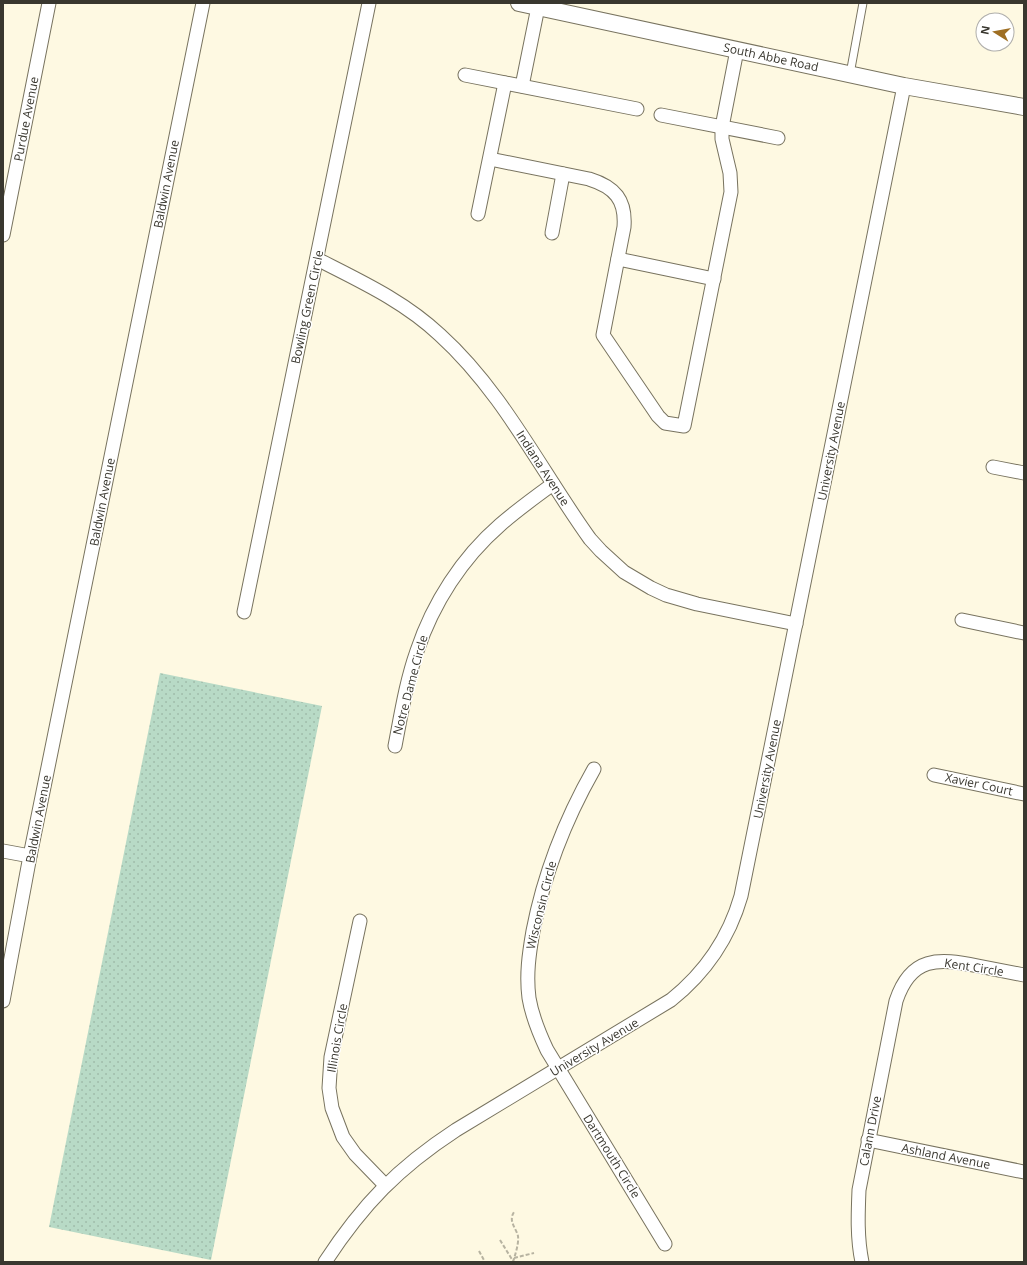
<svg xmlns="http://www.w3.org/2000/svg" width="1027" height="1265" font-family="'Open Sans',sans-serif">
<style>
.grass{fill:url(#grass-dots)}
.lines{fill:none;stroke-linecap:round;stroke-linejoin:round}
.service-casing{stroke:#78735f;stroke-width:9}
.minor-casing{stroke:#78735f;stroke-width:15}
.tertiary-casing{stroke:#78735f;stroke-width:18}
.path{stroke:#b7b3a1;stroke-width:2;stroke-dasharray:4 2;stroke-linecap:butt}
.service{stroke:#fff;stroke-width:7}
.minor{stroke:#fff;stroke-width:13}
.tertiary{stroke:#fff;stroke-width:16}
.labels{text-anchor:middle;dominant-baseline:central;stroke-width:3;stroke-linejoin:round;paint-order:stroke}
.street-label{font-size:12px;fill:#39372f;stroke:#fff}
</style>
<defs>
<pattern id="grass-dots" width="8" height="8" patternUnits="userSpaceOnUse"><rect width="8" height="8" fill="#b8dac6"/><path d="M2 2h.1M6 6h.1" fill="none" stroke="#9fbcaa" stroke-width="1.8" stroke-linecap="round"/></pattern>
</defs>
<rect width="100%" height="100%" fill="#fef9e2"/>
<path class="grass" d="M160 673 322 706 211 1260 49 1227Z"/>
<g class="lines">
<g class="service-casing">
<path id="service" d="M850 74 863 3"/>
</g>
<g class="minor-casing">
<g id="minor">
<path d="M465 75 637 109"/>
<path d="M522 86 538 7"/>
<path d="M661 115 778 138"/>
<path d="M490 159 589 179C615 187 626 200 624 227L603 335 658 416 665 423 684 426 731 192 730 173 722 139V127L737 50"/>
<path d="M478 214 505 83"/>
<path d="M552 233 563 174"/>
<path d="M3 235 49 3"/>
<path d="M317 259C360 281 404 301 440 335 503 392 541 471 590 539L601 551 624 572 651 588 666 595 697 604 796 624"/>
<path d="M618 259 714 279"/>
<path d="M993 467 1024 473"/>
<path d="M244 612 369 3"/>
<path d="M962 620 1024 633"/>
<path d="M395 746C401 715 406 682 417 651 433 603 462 558 500 525 517 510 535 497 553 484"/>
<path d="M594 769C565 820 544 874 533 931 529 954 526 975 529 998 532 1016 539 1033 547 1050L665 1244"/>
<path d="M934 775 1024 794"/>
<path d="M3 851 30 856"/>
<path d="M360 921 331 1057 329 1088 332 1108 343 1137 355 1154 385 1185"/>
<path d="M3 1001 30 856 203 3"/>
<path d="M868 1140 1024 1172"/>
<path d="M325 1262C363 1204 398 1168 456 1130L671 1000C706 972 729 938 741 896L904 86"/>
<path d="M862 1262C857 1238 858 1214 859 1190L896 1001C911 956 938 958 978 966 994 969 1009 972 1024 975"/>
</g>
</g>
<g class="tertiary-casing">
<path id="tertiary" d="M519 3 904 86 1024 107"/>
</g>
<g class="path">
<path d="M500 1240 513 1261"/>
<path d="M479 1251 485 1262"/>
<path d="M514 1258 534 1253"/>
<path d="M513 1262C515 1255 519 1244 518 1236 516 1228 508 1221 514 1212"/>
</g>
<use href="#service" class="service"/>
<use href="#minor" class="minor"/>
<use href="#tertiary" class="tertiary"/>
</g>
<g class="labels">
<g class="street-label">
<text transform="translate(771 57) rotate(12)">South Abbe Road</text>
<text transform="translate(26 119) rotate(-79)">Purdue Avenue</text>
<text transform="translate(166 184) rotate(-79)">Baldwin Avenue</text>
<text transform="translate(307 307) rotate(-78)">Bowling Green Circle</text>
<text transform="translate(831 451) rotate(-79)">University Avenue</text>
<text transform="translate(543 468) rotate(57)">Indiana Avenue</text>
<text transform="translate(102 502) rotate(-79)">Baldwin Avenue</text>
<text transform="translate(410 685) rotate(-75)">Notre Dame Circle</text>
<text transform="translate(767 769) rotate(-79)">University Avenue</text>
<text transform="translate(979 784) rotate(12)">Xavier Court</text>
<text transform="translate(38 819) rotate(-79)">Baldwin Avenue</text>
<text transform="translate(541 905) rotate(-76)">Wisconsin Circle</text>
<text transform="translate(974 967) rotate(9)">Kent Circle</text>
<text transform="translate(337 1038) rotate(-80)">Illinois Circle</text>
<text transform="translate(594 1047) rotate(-31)">University Avenue</text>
<text transform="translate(870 1131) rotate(-79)">Calann Drive</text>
<text transform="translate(612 1156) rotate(58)">Dartmouth Circle</text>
<text transform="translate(946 1156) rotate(11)">Ashland Avenue</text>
</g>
</g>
<rect width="1027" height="1265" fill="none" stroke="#39372f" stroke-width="8"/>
<g transform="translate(995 32) rotate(281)"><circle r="19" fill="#ffffff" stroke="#b0afac"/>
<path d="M0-3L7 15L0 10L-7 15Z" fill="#9f6f23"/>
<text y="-6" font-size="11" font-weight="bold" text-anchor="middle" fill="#39372f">N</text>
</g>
</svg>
